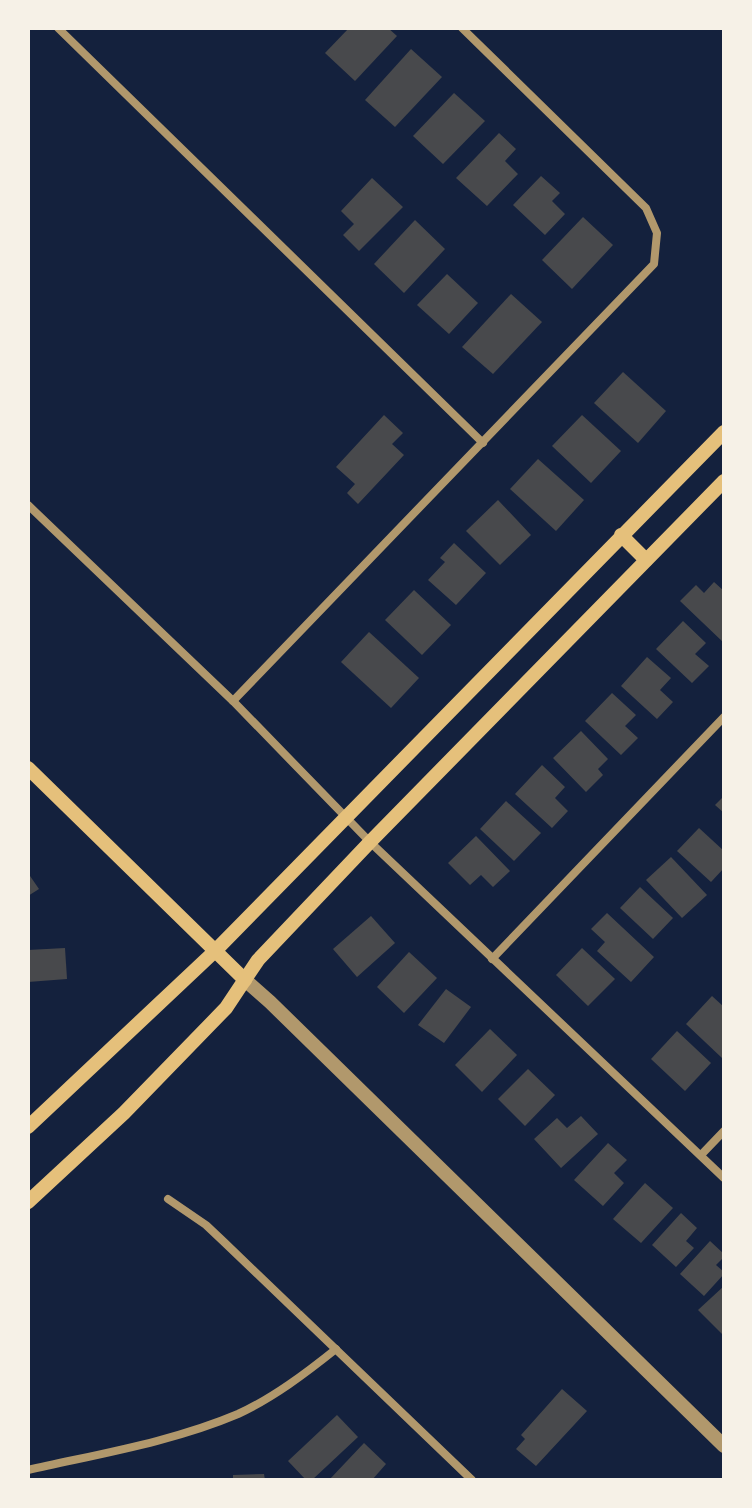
<svg xmlns="http://www.w3.org/2000/svg" width="752" height="1508" font-family="'Roboto Serif',serif">
<style>
.building{fill:#48494c}
.lines{fill:none;stroke-linecap:round;stroke-linejoin:round}
.minor{stroke:#b1986c;stroke-width:8}
.tertiary{stroke:#b1986c;stroke-width:14}
.secondary{stroke:#e5c07b;stroke-width:14}
</style>
<rect width="100%" height="100%" fill="#14213d"/>
<g class="building">
<path d="M349 28H388L397 36 355 81 325 53Z"/>
<path d="M411 49 442 77 395 127 365 100Z"/>
<path d="M454 93 485 121 443 164 413 136Z"/>
<path d="M499 133 516 149 505 161 518 174 487 206 456 178Z"/>
<path d="M541 176 560 193 552 201 565 214 545 235 513 205Z"/>
<path d="M372 178 403 207 359 251 343 235 354 224 341 211Z"/>
<path d="M583 217 613 245 572 289 542 260Z"/>
<path d="M415 220 445 249 404 293 374 264Z"/>
<path d="M447 274 478 303 449 334 417 305Z"/>
<path d="M511 294 542 322 493 374 462 347Z"/>
<path d="M623 372 666 411 638 443 594 403Z"/>
<path d="M384 415 403 433 392 444 404 455 358 504 347 493 355 484 336 467Z"/>
<path d="M582 415 621 451 591 483 552 446Z"/>
<path d="M538 459 584 500 556 531 510 489Z"/>
<path d="M498 500 531 535 500 565 466 531Z"/>
<path d="M454 543 486 573 456 605 428 580 445 562 440 558Z"/>
<path d="M714 582 724 591V643L680 601 696 585 704 593Z"/>
<path d="M414 590 451 625 422 655 385 620Z"/>
<path d="M683 621 706 643 695 654 709 666 692 683 656 649Z"/>
<path d="M369 632 419 678 391 708 341 662Z"/>
<path d="M647 657 671 678 660 690 673 702 657 719 621 686Z"/>
<path d="M612 693 636 715 625 726 638 738 621 755 585 721Z"/>
<path d="M581 731 608 759 598 769 603 775 586 792 553 758Z"/>
<path d="M542 765 565 787 555 798 568 811 552 828 515 794Z"/>
<path d="M724 796V813L715 805Z"/>
<path d="M506 801 541 833 514 861 480 829Z"/>
<path d="M699 828 724 851V868L711 882 677 851Z"/>
<path d="M476 836 510 871 493 887 481 875 470 885 448 863Z"/>
<path d="M671 857 707 895 682 918 646 880Z"/>
<path d="M28 873 39 889 28 896Z"/>
<path d="M640 887 673 918 653 939 620 908Z"/>
<path d="M607 913 654 957 631 982 597 951 605 942 591 929Z"/>
<path d="M371 916 395 943 357 977 333 949Z"/>
<path d="M65 948 67 979 28 982V950Z"/>
<path d="M582 948 615 979 588 1006 556 975Z"/>
<path d="M409 952 437 978 404 1013 377 987Z"/>
<path d="M446 989 471 1007 444 1043 418 1025Z"/>
<path d="M712 996 724 1007V1055L722 1058 686 1024Z"/>
<path d="M490 1029 517 1055 482 1092 455 1065Z"/>
<path d="M677 1031 711 1063 685 1091 651 1059Z"/>
<path d="M528 1069 555 1095 525 1126 498 1099Z"/>
<path d="M581 1116 598 1134 561 1168 534 1139 557 1118 567 1128Z"/>
<path d="M608 1143 627 1160 614 1173 624 1183 603 1206 574 1180Z"/>
<path d="M645 1183 673 1208 641 1243 613 1219Z"/>
<path d="M681 1213 697 1228 686 1241 694 1248 676 1267 652 1245Z"/>
<path d="M710 1241 724 1254V1257L716 1265 724 1272V1274L704 1296 680 1274Z"/>
<path d="M724 1286V1332L722 1334 698 1310Z"/>
<path d="M562 1389 587 1411 536 1466 516 1449 525 1439 521 1435Z"/>
<path d="M337 1415 358 1437 312 1480H306L288 1461Z"/>
<path d="M364 1443 386 1464 372 1480H329Z"/>
<path d="M264 1474 265 1480H233V1475Z"/>
</g>
<g class="lines">
<g class="minor">
<path d="M58 28 483 443"/>
<path d="M28 505 233 701 370 842 724 1178"/>
<path d="M233 701 654 264 657 233 646 208 462 28"/>
<path d="M492 959 724 717"/>
<path d="M701 1155 724 1131"/>
<path d="M168 1199 206 1225 224 1242 472 1480"/>
<path d="M28 1470C98 1454 172 1442 238 1414 273 1398 306 1373 336 1349"/>
</g>
<path class="tertiary" d="M245 980 270 1002 724 1446"/>
<g class="secondary">
<path d="M621 535 646 560"/>
<path d="M28 768 245 980"/>
<path d="M28 1127 215 951 724 432"/>
<path d="M28 1202 124 1113 226 1008 258 960 370 842 724 481"/>
</g>
</g>
<rect width="752" height="1508" fill="none" stroke="#f6f1e7" stroke-width="60"/>
</svg>
